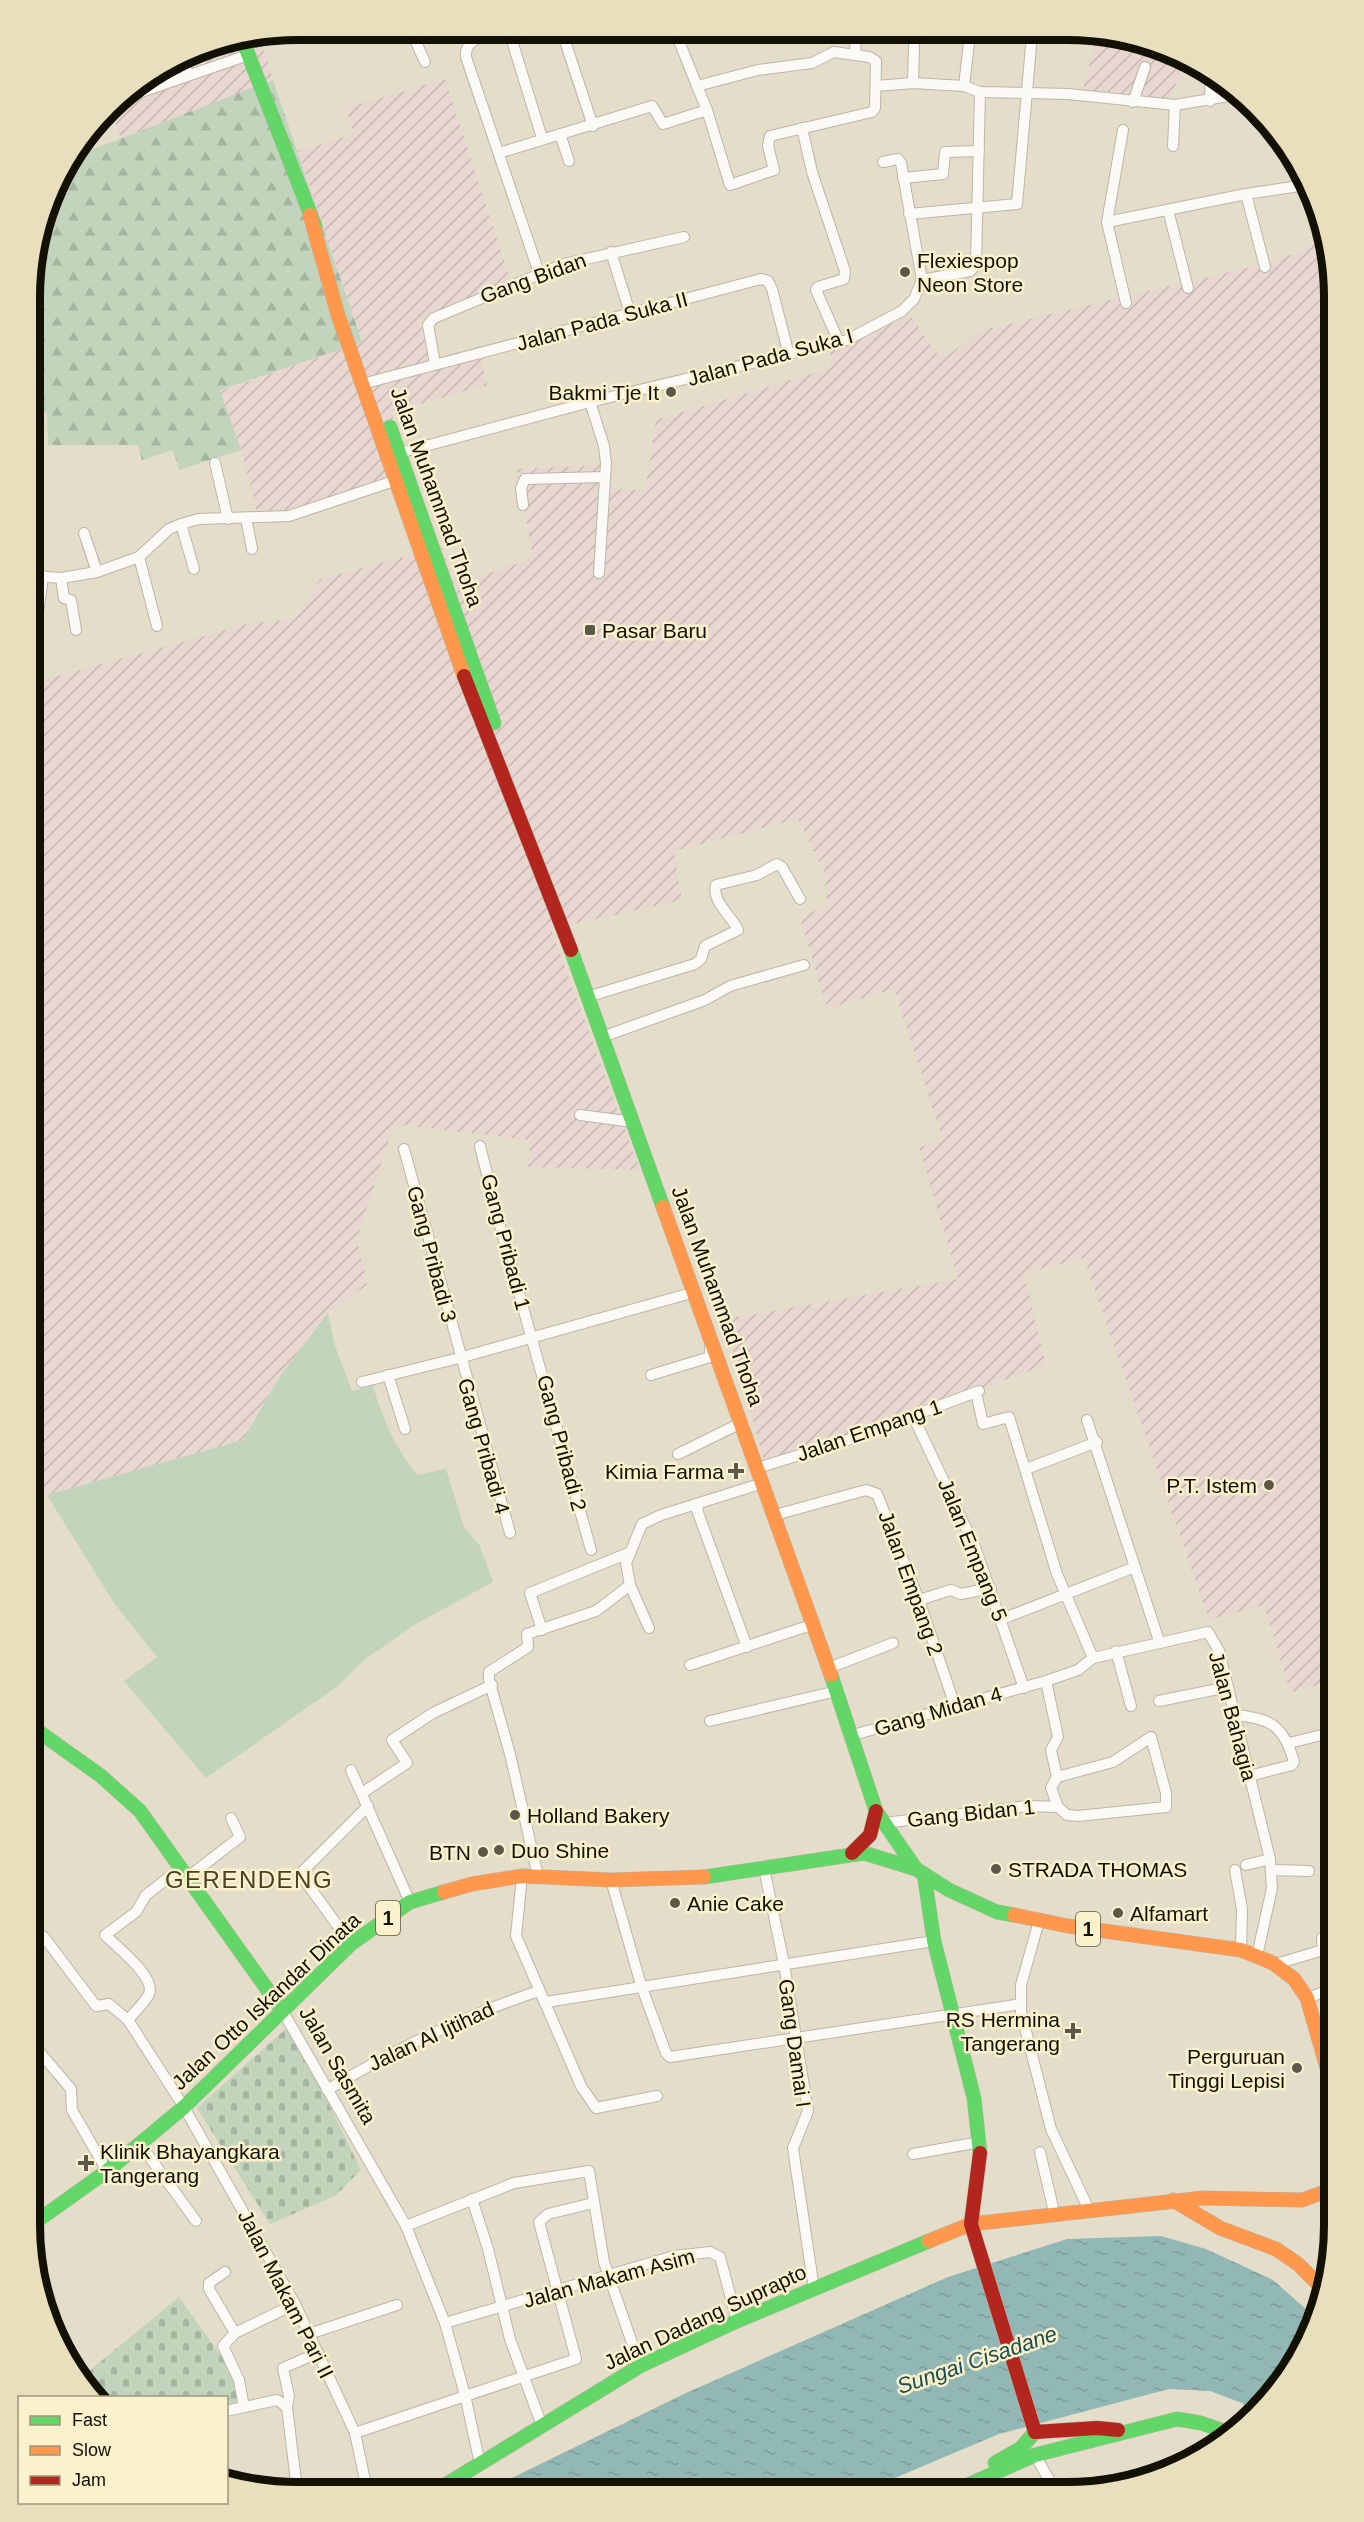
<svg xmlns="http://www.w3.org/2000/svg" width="1364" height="2522" font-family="Helvetica,sans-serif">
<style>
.industrial{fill:url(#industrial-furrows)}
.grass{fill:#c2d4bc}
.forest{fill:url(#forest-firs)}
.cemetery{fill:url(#cemetery-stones)}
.water{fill:url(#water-ripples)}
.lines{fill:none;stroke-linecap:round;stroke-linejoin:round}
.street-casing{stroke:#bbb6a7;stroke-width:12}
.fast-casing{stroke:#bbb6a7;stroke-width:15}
.slow-casing{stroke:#bbb6a7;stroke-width:15}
.jam-casing{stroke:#bbb6a7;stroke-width:15}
.street{stroke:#fbfaf7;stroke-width:10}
.fast{stroke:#63d668;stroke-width:14}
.slow{stroke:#ff974d;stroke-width:14}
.jam{stroke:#b3261e;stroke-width:14}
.poi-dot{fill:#5c5849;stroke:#fbf1cc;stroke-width:2}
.labels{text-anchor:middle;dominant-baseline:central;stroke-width:5;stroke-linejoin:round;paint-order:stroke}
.shield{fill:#fbf1cc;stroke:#595440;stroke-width:1.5}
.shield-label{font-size:20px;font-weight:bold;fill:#131004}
.poi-label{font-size:21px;fill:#131004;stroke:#fbf1cc;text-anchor:start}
.street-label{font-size:21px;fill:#131004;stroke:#fbf1cc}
.water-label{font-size:22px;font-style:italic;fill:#194e52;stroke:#fbf1cc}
.quarter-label{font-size:24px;letter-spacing:1.5px;fill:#4a4122;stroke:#fbf1cc}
.rim{fill:none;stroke:#131004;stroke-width:8}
</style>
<defs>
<pattern id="industrial-furrows" width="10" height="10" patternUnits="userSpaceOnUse" patternTransform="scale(1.5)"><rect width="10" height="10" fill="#e8d7d0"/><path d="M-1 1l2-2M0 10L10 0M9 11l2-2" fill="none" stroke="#c6b8b1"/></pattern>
<pattern id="forest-firs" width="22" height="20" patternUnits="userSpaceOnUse" patternTransform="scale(1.5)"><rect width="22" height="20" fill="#c2d4bc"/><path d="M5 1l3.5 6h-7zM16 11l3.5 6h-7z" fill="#a6b5a0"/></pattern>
<pattern id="cemetery-stones" width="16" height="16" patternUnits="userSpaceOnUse" patternTransform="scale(1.5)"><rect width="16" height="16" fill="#c2d4bc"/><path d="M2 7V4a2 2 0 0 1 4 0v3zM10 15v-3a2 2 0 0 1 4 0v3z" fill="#a6b5a0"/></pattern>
<pattern id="water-ripples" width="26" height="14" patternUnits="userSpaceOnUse" patternTransform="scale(1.5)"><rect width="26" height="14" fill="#91b8b5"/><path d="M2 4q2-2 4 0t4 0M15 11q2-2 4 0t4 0" fill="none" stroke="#7c9d9a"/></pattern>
</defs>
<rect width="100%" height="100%" fill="#e4ddca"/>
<g class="industrial">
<path d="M1097 35H1119L1186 63 1167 103 1082 94Z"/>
<path d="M260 37 273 80 121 140 111 109 121 97 175 77 173 64 195 50Z"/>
<path d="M445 79 510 279 419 320 431 359 479 347 487 385 391 412 414 474 289 517 258 515 241 450 220 391 362 342 298 151 354 134 346 108Z"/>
<path d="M1324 240 1334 297V1681L1290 1692 1264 1605 1209 1620 1084 1258 1024 1273 1046 1365 765 1465 725 1319 958 1279 919 1147 943 1140 894 989 827 1009 800 918 827 905 824 871 798 819 674 851 682 900 551 929 640 1170 528 1167 530 1140 394 1124 357 1239 367 1285 328 1313 280 1376 243 1440 47 1495 31 1474 32 683 251 623 295 619 320 579 442 547 455 585 533 558 517 469 607 465 606 489 645 490 656 420 831 368 830 348 910 316 942 360 979 331 1276 261Z"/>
</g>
<path class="grass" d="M328 1313 335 1346 352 1391 373 1386C383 1420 395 1447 417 1475L446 1469 464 1527 480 1546 493 1582 416 1624 364 1660 338 1686 206 1778 124 1681 157 1657 114 1603 47 1495 243 1440 280 1376Z"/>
<path class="forest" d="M273 80 362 342 220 390 241 450 179 470 173 450 142 460 138 445H48L47 413 32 411V263L58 179 75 156Z"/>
<g class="cemetery">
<path d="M290 2025 361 2170 335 2196 270 2224 197 2108Z"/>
<path d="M179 2297 238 2380 237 2402 227 2406 226 2398 98 2397 82 2377Z"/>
</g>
<path class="water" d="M1161 2236 1206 2249 1273 2280 1316 2318 1314 2327 1279 2387 1253 2413 1242 2403 1210 2391 1169 2389 999 2434 864 2491 487 2490 686 2393 948 2277 1067 2239Z"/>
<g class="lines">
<g class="street-casing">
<g id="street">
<path d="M411 31 425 62"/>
<path d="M499 31C485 36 464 39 466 57L539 273"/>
<path d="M509 31 542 138"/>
<path d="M562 32 593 126"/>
<path d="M670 32 679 41 697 86"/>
<path d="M970 34 964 86 980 92 1068 94 1175 105 1240 94"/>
<path d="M244 45 300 30"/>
<path d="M855 54 856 33"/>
<path d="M183 58 188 75"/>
<path d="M913 83 914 46"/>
<path d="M876 86 913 83 964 86"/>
<path d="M118 100 248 55"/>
<path d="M1210 101 1211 75"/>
<path d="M1133 102 1145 67"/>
<path d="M802 128 812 172 845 271 844 279 818 287 816 290 839 342"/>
<path d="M1123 130 1107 222 1126 303"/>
<path d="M560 134 569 161"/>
<path d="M1173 146 1175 105"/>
<path d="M499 153 652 106 663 124 707 110 697 86 758 70 812 63 834 52 869 57 876 61 875 108 872 112 770 136 768 146 774 170 730 185 707 110"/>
<path d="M883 162 898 159 901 163 922 280"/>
<path d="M903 178 943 174 945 152 979 151"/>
<path d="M1168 210 1188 288"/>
<path d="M909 214 1017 204 1032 35"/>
<path d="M1107 222 1246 194"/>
<path d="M611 252 630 313"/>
<path d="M1265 267 1246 194 1299 186"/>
<path d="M435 364 428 325 434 318 564 264 684 237"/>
<path d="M362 384 761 279 768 281 772 289 789 355"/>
<path d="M590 402 604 446 606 463 599 573"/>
<path d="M399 453 590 402 847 340 902 311 914 299 922 280 970 271 976 265 980 92"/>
<path d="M215 463 228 519"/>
<path d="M523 505 521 488 525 479 605 477"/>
<path d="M246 518 252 549"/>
<path d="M181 524 194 569"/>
<path d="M84 533 97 572"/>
<path d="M139 557 157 626"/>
<path d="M32 576 61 578 97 572 139 557 169 529 181 524 199 519 289 516 400 479"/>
<path d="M61 578 64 598 71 600 76 630"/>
<path d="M39 607 43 576"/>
<path d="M587 997 695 964 701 959 705 946 738 930C732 916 711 901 716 885L757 875 777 864 782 867 800 899"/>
<path d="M602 1037 705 1000 730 986 804 965"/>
<path d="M580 1115 633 1122"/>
<path d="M480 1146 499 1222 591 1550"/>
<path d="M404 1149 510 1533"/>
<path d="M388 1375 405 1429"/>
<path d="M651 1375 710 1357V1347"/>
<path d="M362 1382 459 1358 695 1292"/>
<path d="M976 1392 983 1424 1009 1417 1057 1574 1093 1658"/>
<path d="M913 1416 975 1547 1024 1688"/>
<path d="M1087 1420 1159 1641"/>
<path d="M678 1454 741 1423"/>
<path d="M757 1468 842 1442 979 1391"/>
<path d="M1026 1469 1097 1442"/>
<path d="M699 1504 697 1510 747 1647"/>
<path d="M775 1515 866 1490 877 1494 919 1600 955 1706"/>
<path d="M919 1600 951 1590 961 1594 991 1588"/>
<path d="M1002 1619 1135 1567"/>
<path d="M649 1628 630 1585 626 1563 642 1524 661 1515 763 1483"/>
<path d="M542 1630 530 1593 631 1552"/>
<path d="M1116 1651 1131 1706"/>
<path d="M690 1665 814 1624"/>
<path d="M829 1668 893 1643"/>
<path d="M1046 1681 1058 1737 1051 1750 1057 1777 1051 1788 1058 1807 1067 1815 1078 1816 1166 1807V1793L1151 1737 1113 1762 1057 1777"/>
<path d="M1159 1701 1228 1687"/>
<path d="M1235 1715C1271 1718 1284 1726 1294 1762L1292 1765 1249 1776"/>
<path d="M710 1721 837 1691"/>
<path d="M853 1735 1046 1681 1078 1670 1093 1658 1208 1632 1219 1651 1270 1859 1272 1888 1257 1956"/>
<path d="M1289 1743 1334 1732"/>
<path d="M351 1770 410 1902"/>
<path d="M362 1793 407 1763 392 1740 433 1713 492 1685"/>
<path d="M884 1823 1028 1806 1058 1807"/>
<path d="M1331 1854 1334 1848"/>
<path d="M1246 1865 1270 1859"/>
<path d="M764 1868 784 1964 808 2111 793 2148 814 2289"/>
<path d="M1235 1870 1242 1909 1241 1950"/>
<path d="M1272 1870 1309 1871"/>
<path d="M522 1876 516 1936 581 2086 596 2108 657 2096"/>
<path d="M538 1876 510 1754 489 1680V1672L528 1647 527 1634 596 1611 630 1585"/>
<path d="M188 1877 240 1837 231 1818"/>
<path d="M611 1880 641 1985 666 2053 670 2057 1021 2004"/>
<path d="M1039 1921 1021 1985V2012L1051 2129 1090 2212"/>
<path d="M30 1931 44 1937 96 2006 109 2004 128 2020 184 2107 295 2304 355 2433 367 2490"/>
<path d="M351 1944 300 1874 368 1806"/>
<path d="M1276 1964 1323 1950 1322 1938 1333 1928"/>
<path d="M1307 1998 1333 1989"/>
<path d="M546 2002 934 1941"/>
<path d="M282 2010 406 2226 445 2323 465 2395 480 2464"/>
<path d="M128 2020C134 2012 145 2003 149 1994 156 1977 117 1947 105 1935L136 1912 146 1895 181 1868"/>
<path d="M30 2041 71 2089 72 2110 107 2171"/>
<path d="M327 2090C394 2050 465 2015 539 1991"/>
<path d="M140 2144 196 2221"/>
<path d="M1040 2152 1055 2216"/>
<path d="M913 2154 980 2142"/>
<path d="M472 2199 488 2249 510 2339 542 2426"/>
<path d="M406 2226 514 2183 589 2171 604 2262 640 2366"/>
<path d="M225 2272 209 2283V2289L235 2333"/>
<path d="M445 2323 674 2256 710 2252 720 2257 737 2321"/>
<path d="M309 2334 397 2305"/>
<path d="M244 2407 239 2380 223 2346 235 2333 295 2304"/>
<path d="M287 2407 289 2396 283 2368 318 2353"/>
<path d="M226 2411 277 2400 287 2407 297 2490"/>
<path d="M355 2433 576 2359 539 2222 548 2214 593 2203"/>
<path d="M1035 2455 1056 2492"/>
</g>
</g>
<g class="fast-casing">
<g id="fast">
<path d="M243 41 315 226"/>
<path d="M390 427 494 723"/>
<path d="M571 950 663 1207"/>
<path d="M831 1675 876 1811 916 1869"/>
<path d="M31 1726 101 1776 140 1811 282 2010"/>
<path d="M924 1874 934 1941 974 2098 980 2153"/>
<path d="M704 1877 864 1853 916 1869 949 1890 997 1912 1014 1915"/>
<path d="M30 2226 107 2171 184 2107 351 1944 410 1902 444 1892"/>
<path d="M995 2463 1021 2448 1035 2432"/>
<path d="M437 2490 640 2366 737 2321 929 2241"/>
<path d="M952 2492 1035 2455 1177 2419 1201 2423 1232 2434"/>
</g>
</g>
<g class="slow-casing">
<g id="slow">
<path d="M310 215 338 315 464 676"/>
<path d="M663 1207 831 1675"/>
<path d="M444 1892 472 1884 522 1876 611 1880 704 1877"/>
<path d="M1014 1915 1068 1926 1241 1950 1273 1963 1294 1979 1307 1998 1333 2089"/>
<path d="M1173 2200 1220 2228 1276 2249 1298 2264 1323 2289"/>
<path d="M929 2241 971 2224 1203 2198 1302 2200 1333 2189"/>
</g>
</g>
<g class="jam-casing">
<g id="jam">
<path d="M464 676 571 950"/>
<path d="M852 1853 870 1835 876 1811"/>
<path d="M980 2153 971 2224 1035 2432"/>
<path d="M1035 2432 1097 2428 1118 2430"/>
</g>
</g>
<use href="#street" class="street"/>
<use href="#fast" class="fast"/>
<use href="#slow" class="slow"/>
<use href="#jam" class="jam"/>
</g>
<g class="poi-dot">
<circle cx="905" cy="272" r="6"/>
<circle cx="671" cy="392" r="6"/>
<rect x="584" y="624" width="12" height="12" rx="3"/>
<path d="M733 1462h6v6h6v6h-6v6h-6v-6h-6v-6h6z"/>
<circle cx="1269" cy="1485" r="6"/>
<circle cx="515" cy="1815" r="6"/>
<circle cx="499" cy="1850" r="6"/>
<circle cx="483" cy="1852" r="6"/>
<circle cx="996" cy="1869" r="6"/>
<circle cx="675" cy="1903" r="6"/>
<circle cx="1118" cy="1913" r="6"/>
<path d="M1070 2022h6v6h6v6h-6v6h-6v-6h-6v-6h6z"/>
<circle cx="1297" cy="2068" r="6"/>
<path d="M83 2154h6v6h6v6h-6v6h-6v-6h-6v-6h6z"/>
</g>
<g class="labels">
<g class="shield">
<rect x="376" y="1901" width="24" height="34" rx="4.5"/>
<rect x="1076" y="1912" width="24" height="34" rx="4.5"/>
</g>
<g class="shield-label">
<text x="388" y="1918">1</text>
<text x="1088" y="1929">1</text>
</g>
<g class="poi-label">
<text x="917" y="260">Flexiespop<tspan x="917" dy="24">Neon Store</tspan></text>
<text x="659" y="392" text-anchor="end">Bakmi Tje It</text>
<text x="602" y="630">Pasar Baru</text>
<text x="724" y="1471" text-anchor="end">Kimia Farma</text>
<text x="1257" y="1485" text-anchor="end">P.T. Istem</text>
<text x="527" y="1815">Holland Bakery</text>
<text x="511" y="1850">Duo Shine</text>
<text x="471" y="1852" text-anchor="end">BTN</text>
<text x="1008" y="1869">STRADA THOMAS</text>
<text x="687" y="1903">Anie Cake</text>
<text x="1130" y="1913">Alfamart</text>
<text x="1060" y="2019" text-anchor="end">RS Hermina<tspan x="1060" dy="24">Tangerang</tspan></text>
<text x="1285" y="2056" text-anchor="end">Perguruan<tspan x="1285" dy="24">Tinggi Lepisi</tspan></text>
<text x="100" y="2151">Klinik Bhayangkara<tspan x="100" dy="24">Tangerang</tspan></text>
</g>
<g class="street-label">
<text transform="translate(533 278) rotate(-20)">Gang Bidan</text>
<text transform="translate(602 321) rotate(-15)">Jalan Pada Suka II</text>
<text transform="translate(770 357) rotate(-15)">Jalan Pada Suka I</text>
<text transform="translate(437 497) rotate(70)">Jalan Muhammad Thoha</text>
<text transform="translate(506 1242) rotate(75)">Gang Pribadi 1</text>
<text transform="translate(432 1254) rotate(75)">Gang Pribadi 3</text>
<text transform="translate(718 1296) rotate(70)">Jalan Muhammad Thoha</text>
<text transform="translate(869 1430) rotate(-19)">Jalan Empang 1</text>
<text transform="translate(562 1443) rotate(75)">Gang Pribadi 2</text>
<text transform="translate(484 1446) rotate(74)">Gang Pribadi 4</text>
<text transform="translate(973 1550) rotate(68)">Jalan Empang 5</text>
<text transform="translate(911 1583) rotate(70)">Jalan Empang 2</text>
<text transform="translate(938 1711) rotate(-16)">Gang Midan 4</text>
<text transform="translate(1233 1716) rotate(75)">Jalan Bahagia</text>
<text transform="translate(971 1813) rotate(-6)">Gang Bidan 1</text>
<text transform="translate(266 2001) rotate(-43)">Jalan Otto Iskandar Dinata</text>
<text transform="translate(431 2036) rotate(-25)">Jalan Al Ijtihad</text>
<text transform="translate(795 2043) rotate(82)">Gang Damai I</text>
<text transform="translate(338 2065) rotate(60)">Jalan Sasmita</text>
<text transform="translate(609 2278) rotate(-15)">Jalan Makam Asim</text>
<text transform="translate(286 2294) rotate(63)">Jalan Makam Pari II</text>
<text transform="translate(705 2317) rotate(-25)">Jalan Dadang Suprapto</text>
</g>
<g class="water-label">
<text transform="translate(977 2360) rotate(-19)">Sungai Cisadane</text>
</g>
<g class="quarter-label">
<text x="249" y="1879">GERENDENG</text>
</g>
</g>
<path d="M0 0H1364V2522H0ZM297 40H1067A257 257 0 0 1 1324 297V2225A257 257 0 0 1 1067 2482H297A257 257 0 0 1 40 2225V297A257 257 0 0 1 297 40Z" fill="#e8dfbc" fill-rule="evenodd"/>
<path class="rim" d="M297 40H1067A257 257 0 0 1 1324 297V2225A257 257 0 0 1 1067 2482H297A257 257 0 0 1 40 2225V297A257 257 0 0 1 297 40Z"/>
<rect x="18" y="2396" width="210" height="108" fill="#fbf1cc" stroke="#9e977c" stroke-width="1.5"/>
<rect x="30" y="2416" width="30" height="9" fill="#63d668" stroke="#9e977c" stroke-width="1.5"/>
<text x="72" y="2426" font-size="18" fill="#131004">Fast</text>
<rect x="30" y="2446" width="30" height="9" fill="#ff974d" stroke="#9e977c" stroke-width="1.5"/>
<text x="72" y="2456" font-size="18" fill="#131004">Slow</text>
<rect x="30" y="2476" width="30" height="9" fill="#b3261e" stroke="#9e977c" stroke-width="1.5"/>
<text x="72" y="2486" font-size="18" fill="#131004">Jam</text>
</svg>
